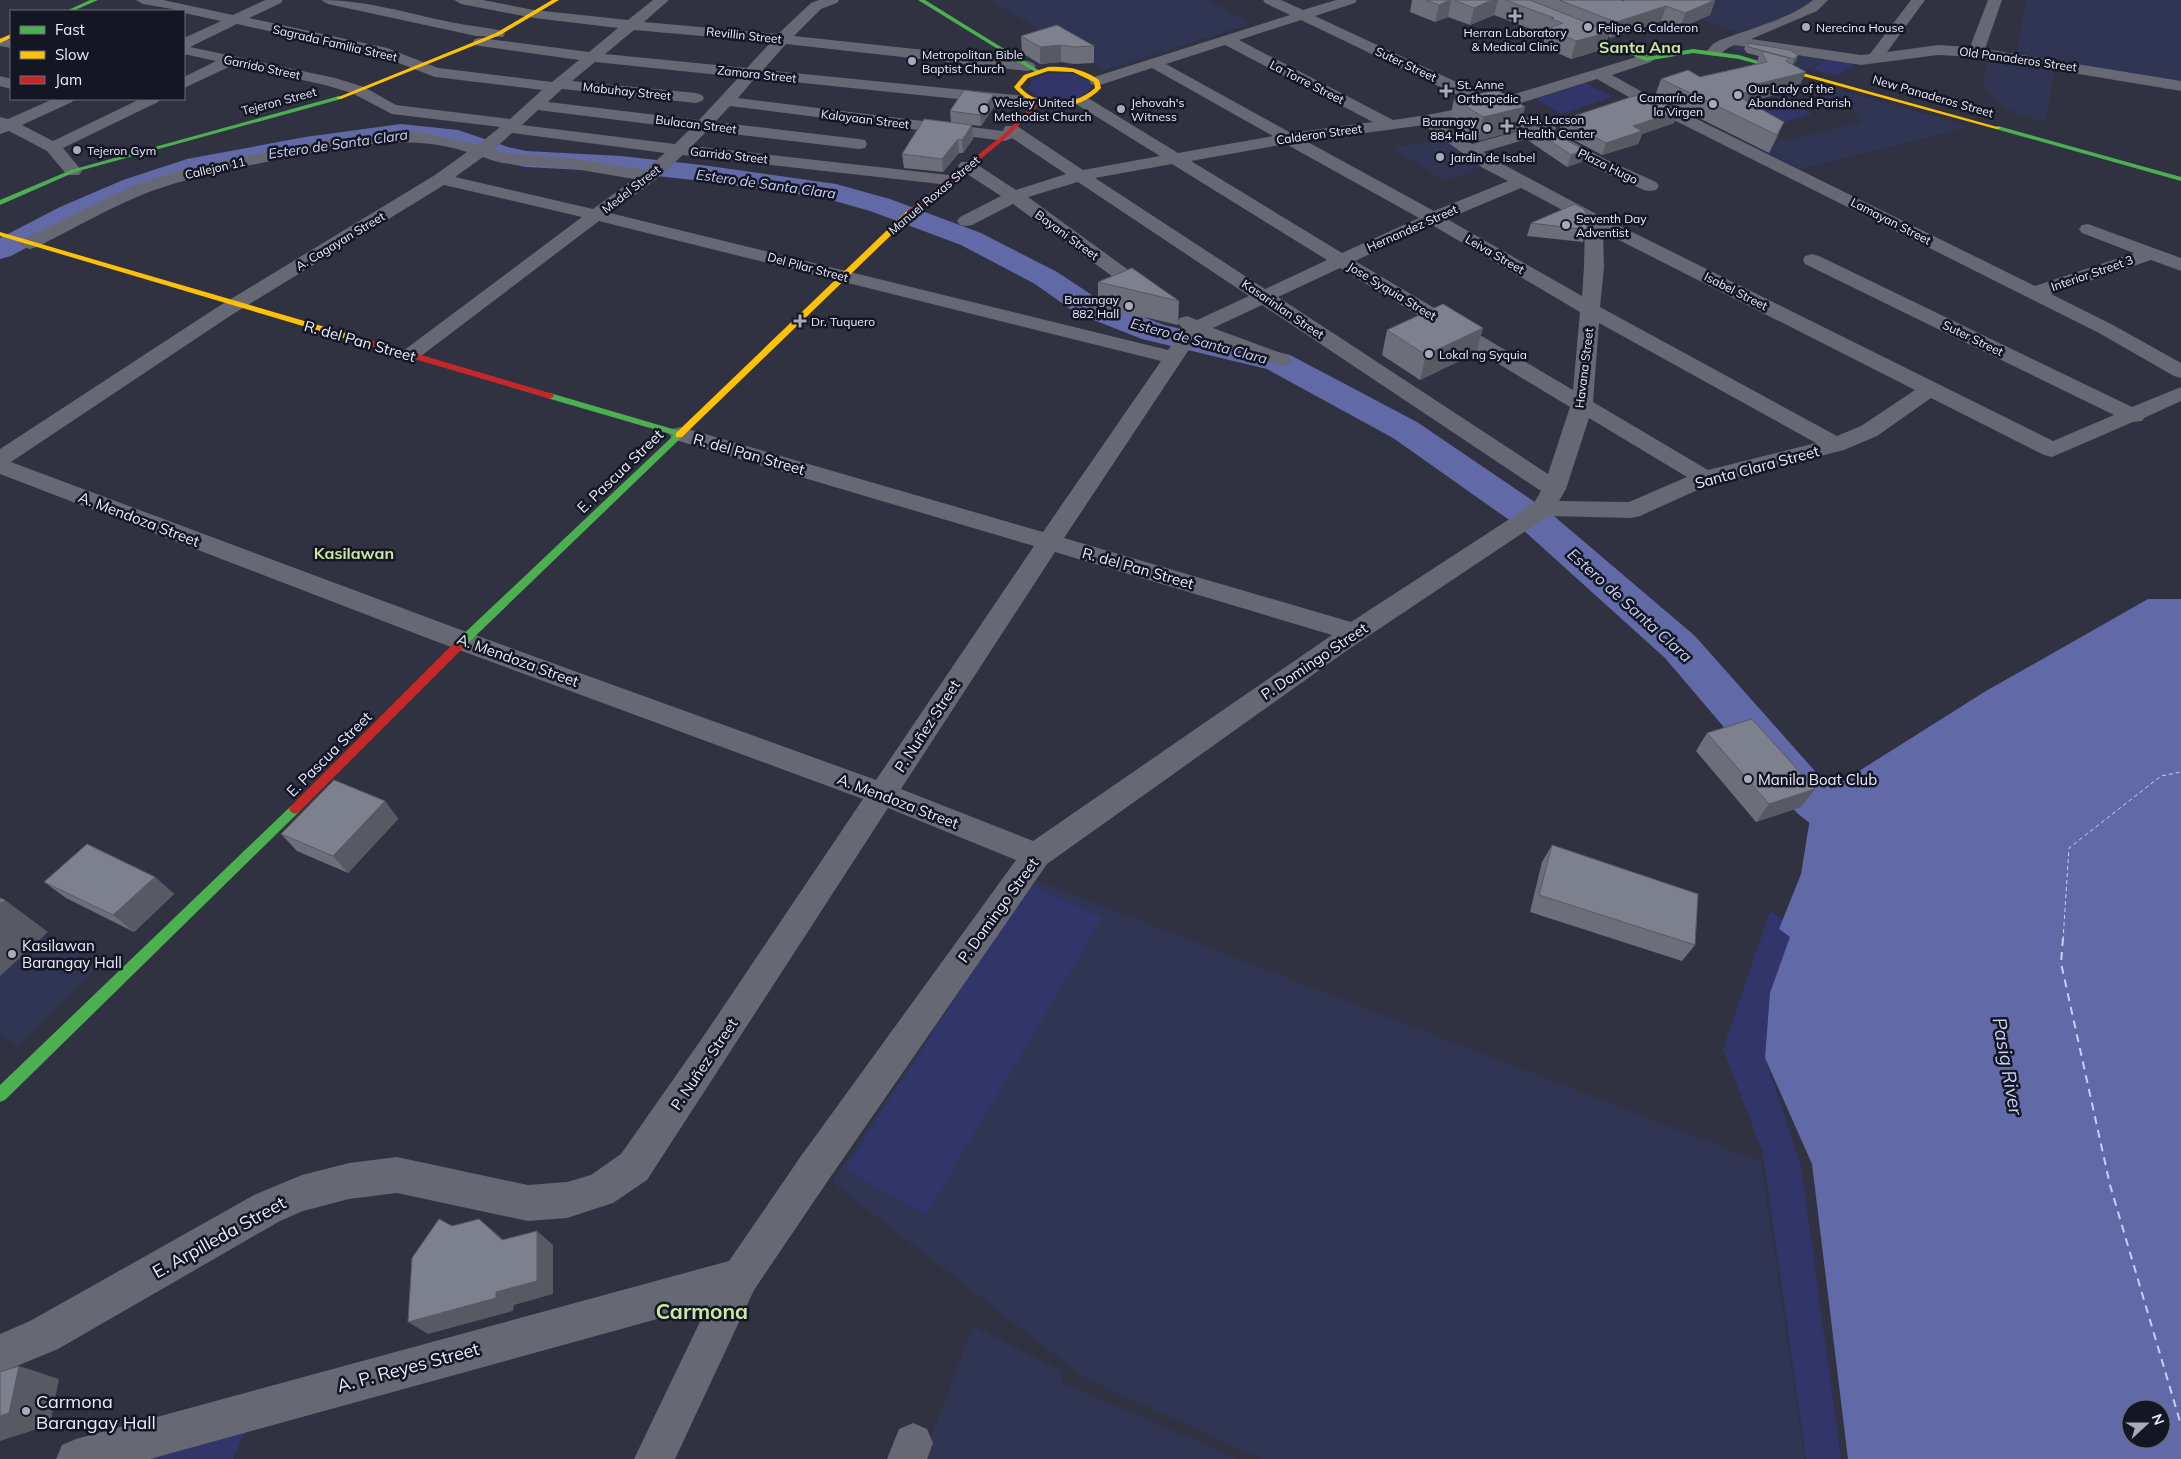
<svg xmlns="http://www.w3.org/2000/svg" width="2181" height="1459" font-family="Mulish,sans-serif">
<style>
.built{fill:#303554}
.green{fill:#313569}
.water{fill:#616aa6;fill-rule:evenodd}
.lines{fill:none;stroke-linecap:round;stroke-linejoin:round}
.river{fill:#616aa6;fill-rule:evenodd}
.ferry-far1{stroke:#c9d0f5;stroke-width:1;stroke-dasharray:4 3;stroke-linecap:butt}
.ferry{stroke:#c9d0f5;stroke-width:2;stroke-dasharray:8 6;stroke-linecap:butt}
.street{fill:#666873;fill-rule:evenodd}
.fast{fill:#4caf50;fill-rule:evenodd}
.slow{fill:#ffc107;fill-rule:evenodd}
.jam{fill:#c62828;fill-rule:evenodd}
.wall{fill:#6c6e79}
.shaded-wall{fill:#585a63}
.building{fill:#7d808d;stroke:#585a63}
.poi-dot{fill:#a8abbc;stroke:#141723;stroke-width:2}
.labels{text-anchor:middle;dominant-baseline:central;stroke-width:5;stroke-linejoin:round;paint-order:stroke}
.far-poi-label{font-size:12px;fill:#e8ecfe;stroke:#141723;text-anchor:start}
.far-street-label{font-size:12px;fill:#e8ecfe;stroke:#141723}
.far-water-label{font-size:14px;font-style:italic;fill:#c9d0f5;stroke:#141723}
.street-label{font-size:15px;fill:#e8ecfe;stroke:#141723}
.poi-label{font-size:15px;fill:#e8ecfe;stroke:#141723;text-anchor:start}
.far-district-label{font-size:16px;font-weight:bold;fill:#cbe8a0;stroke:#141723}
.neighbourhood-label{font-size:16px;font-weight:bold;fill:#cbe8a0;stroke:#141723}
.water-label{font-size:16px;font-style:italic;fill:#c9d0f5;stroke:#141723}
.near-street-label{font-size:18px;fill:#e8ecfe;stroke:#141723}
.near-poi-label{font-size:18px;fill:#e8ecfe;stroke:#141723;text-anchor:start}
.near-water-label{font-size:19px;font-style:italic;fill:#c9d0f5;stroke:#141723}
.near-quarter-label{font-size:21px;font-weight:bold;fill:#cbe8a0;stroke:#141723}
</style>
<rect width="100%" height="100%" fill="#303241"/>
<g class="built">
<path d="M991 0H1207L1252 23 1106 70Z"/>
<path d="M1574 0H1815L1812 4 1770 23 1740 33 1652 1Z"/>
<path d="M2026 0H2181V83L2017 55Z"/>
<path d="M1733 43 1823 58 1810 70 1732 49Z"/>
<path d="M1988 55 2055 66 2046 122 2023 116 2002 106 1983 85Z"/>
<path d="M1822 85 1968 126 1931 137 1799 169 1744 141 1773 133 1788 141 1861 122 1850 106 1812 96Z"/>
<path d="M1447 138 1484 166 1445 181 1393 148Z"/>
<path d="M1033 879 1761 1162 1805 1459H1262L1085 1378 832 1182Z"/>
<path d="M0 913 100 964 18 1046 0 1034Z"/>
<path d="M973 1326 1060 1370 1062 1383 1238 1459H923Z"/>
</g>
<g class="green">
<path d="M1825 58 1856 62 1838 76 1812 70Z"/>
<path d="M1052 73 1075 74 1089 81 1091 87C1082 106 1041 105 1029 89 1030 77 1042 75 1052 73Z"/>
<path d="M1585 83 1612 97 1562 114 1535 99Z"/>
<path d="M1785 99 1812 114 1784 122 1757 106Z"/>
<path d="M1029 884 1102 918 926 1215 845 1169Z"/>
<path d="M1770 911 1804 936 1765 1058 1801 1166 1841 1459H1806L1763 1153 1723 1049Z"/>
<path d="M247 1428 233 1459H117Z"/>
</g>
<path class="water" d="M2148 599H2181V1459H1848L1812 1164 1765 1058 1770 993 1790 937 1779 929 1801 874 1813 800 1986 691ZM2131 1409H2161V1439H2131Z"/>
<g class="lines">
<path class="river" d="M401 124 458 130 508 147 526 151 621 156 702 165 836 184 890 199 981 233 1057 272 1098 299 1164 325 1290 355 1417 422 1548 511 1695 636 1829 787 1877 822 1883 836 1877 850 1860 856 1843 850 1797 813 1665 658 1522 529 1393 438 1267 369 1142 339 1076 313 1035 284 961 245 870 211 824 198 702 181 621 172 526 167 491 160 454 145 401 140 305 153 203 172 143 192 80 219 11 256 0 259V238L60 207 123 180 187 159 305 137Z"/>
<path class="ferry-far1" d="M2063 940 2069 848 2161 776 2181 772"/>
<path class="ferry" d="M2063 938 2061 963 2110 1185 2181 1425"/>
<g class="street">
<path d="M136 0H163L233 15 265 0H283L281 3 249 18 387 48 438 68 552 82 579 60 480 46 475 45 473 42 475 39 480 38 589 52 618 28 534 18 461 4 454 0H483L534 10 628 20 653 0H669L644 22 778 34 811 3 819 0H839L837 3 821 9 794 36 1028 61 1033 63 1036 66 1033 69 1028 71 786 44 763 70 1035 97 1041 99 1043 102 1041 105 1035 107 755 78 738 98 1003 131 1005 126H1017L1083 170 1160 156 1076 104 1074 101 1076 98H1088L1178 153 1273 136 1152 68 1097 86 1091 84 1089 81 1091 78 1290 15 1265 3 1263 0H1281L1303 10 1336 0H1357L1355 3 1315 16 1495 100 1646 54 1651 56 1654 59 1651 62 1612 75 1646 94 2035 286 2134 253 2082 233 2079 229 2082 225 2088 224 2181 258V271L2151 260 2051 294 2113 325 2181 363V378L2174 376 2099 333 1634 100 1597 79 1508 107 1541 125 1548 123 1554 125 1556 128 1554 132 1607 160 1656 182 1659 186 1656 190 1650 191 1644 190 1595 168 1537 136 1483 152 1495 160 1600 216 2053 441 2114 415 1805 264 1803 260 1805 256 1812 254 1819 256 2132 407 2181 387V401L2144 418 2142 421 2133 422 2052 457 2044 455 1931 398 1877 436 1844 450 1713 483 1640 516 1632 518 1548 516 1349 649 1047 864 827 1182 754 1290 675 1459H634L708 1305 150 1459H56L62 1445 76 1439 729 1261 801 1156 1016 860 888 808 647 1180 613 1203 567 1218 528 1221 397 1193 349 1199 303 1211 280 1221 58 1349 0 1373V1334L30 1321 254 1195 302 1175 349 1163 397 1157 528 1185 567 1182 591 1175 621 1154 705 1034 863 799 435 641 0 474V449L216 308 435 175 467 152C402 131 331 149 266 162 226 170 187 178 149 192 110 207 73 229 37 247L30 249 23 247 21 243 23 239 135 185 188 168 322 141 383 133 418 132 478 145 500 127 392 114 352 93 325 85 233 65 184 88V77L216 61 184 54V38L221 21 184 13V11L143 4ZM1301 20 1478 105 1427 115 1393 120 1239 40ZM237 24 378 55 435 77 542 90 510 119 396 105 364 87 335 78 190 47ZM634 30 771 42 747 68 605 54ZM1225 45 1373 122 1291 133 1166 64ZM595 62 739 77 699 120 548 102 562 89 696 103 702 101 704 98 702 95 696 93 572 81ZM730 106 1005 141 1012 138 1066 174 1016 190 973 162H961L958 166 961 170 1001 196 960 217 957 221 960 225 966 226 972 225 1013 204 1142 298 1149 300 1156 298 1159 294 1156 290 1028 197 1078 182 1249 296 1197 320 1187 316 1180 318 1177 322 1183 329 1168 350 610 213 655 180 683 155 949 185 955 184 958 180 955 176 949 175 692 146 707 131 859 149 865 148 867 144 865 140 859 139 715 122ZM538 110 690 129 675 144 522 125ZM1492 111 1525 129 1472 144 1441 122ZM1424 125 1483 168 1508 181 1434 211 1306 141ZM512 133 665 153 645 170 575 159 504 153 493 150ZM1286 144 1419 218 1342 253 1191 161ZM483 157 502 163 575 169 634 179 593 209 455 177ZM1172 164 1327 260 1265 289 1095 178ZM444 185 582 217 403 351 400 355 403 359 410 361 417 359 599 221 1161 361 1043 532 688 429 680 427 672 429 669 434 672 439 1034 546 876 780 453 627 11 462 230 316ZM1521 188 1585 222 1584 267 1582 296 1447 219ZM1432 225 1580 312 1573 390 1355 261ZM1603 232 1915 390 1861 426 1837 436 1600 307 1604 267ZM1340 268 1570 407 1548 474 1278 297ZM1262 305 1541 491 1534 503 1351 622 1064 538 1198 336 1275 364 1282 366 1289 364 1292 360 1289 356 1213 328ZM1599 323 1816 443 1708 470 1593 402ZM1589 418 1687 477 1629 502 1559 501 1566 489ZM1055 552 1332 635 1033 841 901 789Z"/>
<path d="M321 0C365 0 407 13 450 22 468 26 486 27 503 31L505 34 503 37 476 36 328 4Z"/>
<path d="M1813 0H1828L1817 11 1751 39 1861 55 1870 54 1911 0H1925L1887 52 1938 45 1970 47 1988 0H2002L1985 49 2181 81V91L1976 57 1938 55 1861 65 1734 45C1724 49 1720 58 1709 55L1706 52 1713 44 1720 40C1746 30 1792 18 1813 0Z"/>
<path d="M0 38 11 40V48L0 46Z"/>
<path d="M0 76 11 79V89L0 86Z"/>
<path d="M53 99H74L72 102 22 125 53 141 140 99H160L158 102 63 148 82 171 79 175H67L47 151 9 131 0 134V117L8 119Z"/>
<path d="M913 1423 927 1429 933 1443 927 1459H887L899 1429Z"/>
</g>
<g class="fast">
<path d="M90 0H98L73 11H66Z"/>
<path d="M918 0H925L1040 71 1035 72Z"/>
<path d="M1569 28H1573L1647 57 1693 49 1739 55 1782 68 1779 70 1739 59 1693 53 1646 61 1569 30Z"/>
<path d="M339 96 342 98 341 99 75 172 0 205V200L71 170Z"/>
<path d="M1998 126 2181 177V181L1996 129 1995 128Z"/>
<path d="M550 393 683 432 685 434 463 648H455L454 645 455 642 674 435 547 398 546 396Z"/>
<path d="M295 804 299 806 301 809 299 812 5 1100 0 1102V1085L291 806Z"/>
</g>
<g class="slow">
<path d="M552 0H559L500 35 341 99 336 98 496 33Z"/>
<path d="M11 34V38L0 43V39Z"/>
<path d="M1048 67C1067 66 1083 69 1099 80L1101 88C1078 113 1036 114 1014 87L1024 75ZM1048 71 1073 72 1094 82 1095 88C1073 107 1041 110 1020 87L1028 78Z"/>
<path d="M1777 67H1781L2001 128 1996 129 1777 69Z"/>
<path d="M907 211 914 213 682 437H676V433Z"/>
<path d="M0 232 366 339 367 341 363 344 360 343 0 236Z"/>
</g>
<g class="jam">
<path d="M1036 102 1041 103 1007 137 913 215H907V211L1003 135Z"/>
<path d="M363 338 553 394 554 396 550 399 547 398 360 343V339Z"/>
<path d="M459 641 463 642 464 645 463 648 299 812 295 814 291 812 289 809 291 806 455 642Z"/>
</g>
</g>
<g class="wall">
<path d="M1412 0H1620L1623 1 1715 0 1710 15 1680 28 1661 21 1611 38 1608 36 1604 49 1571 59 1542 46 1546 35 1494 15 1470 25 1448 17 1435 22 1410 12Z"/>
<path d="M1021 36 1094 46V63L1074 64 1061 62 1040 64 1022 53Z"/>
<path d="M1747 43 1798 55 1796 61 1792 65 1798 89 1751 101 1750 103 1784 122 1776 139 1769 153 1655 96 1661 79 1700 77 1756 64 1759 56 1747 53 1744 49Z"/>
<path d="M1454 99 1525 107 1519 130 1478 141 1449 122Z"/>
<path d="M995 105 981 126 972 125 973 139 963 153H959L943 172 904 168 902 154 951 123 950 111Z"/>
<path d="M1562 120 1674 123 1642 134 1638 144 1602 155 1559 132Z"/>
<path d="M1533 129 1585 150 1581 162 1567 167 1529 141Z"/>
<path d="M1531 223 1587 230 1583 242 1527 236Z"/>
<path d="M1098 282 1179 301 1178 325 1098 306Z"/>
<path d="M1483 328 1476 353 1420 380 1382 355 1387 330Z"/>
<path d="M1707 733 1801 807 1756 822 1696 751Z"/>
<path d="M385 801 398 819 348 873 297 851 281 834Z"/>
<path d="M1552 845 1695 945 1682 961 1530 912 1542 862Z"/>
<path d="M155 877 174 894 134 932 66 898 44 882Z"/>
</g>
<g class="shaded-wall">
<path d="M1450 0H1451L1448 17 1435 22 1439 5Z"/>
<path d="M1492 0H1498L1494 15 1470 25 1474 8Z"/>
<path d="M1715 0 1710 15 1680 28 1685 13Z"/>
<path d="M1666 6 1661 21 1611 38 1616 22Z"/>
<path d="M1610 32 1604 49 1571 59 1576 41Z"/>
<path d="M1061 45V62L1040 64V47Z"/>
<path d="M1798 55 1796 61 1792 65 1794 59Z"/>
<path d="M1806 72 1798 89 1751 101 1749 107 1736 95 1749 86Z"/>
<path d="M994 94 995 105 981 126 980 115Z"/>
<path d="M1525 107 1519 130 1478 141 1483 117Z"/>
<path d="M1679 111 1674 123 1642 134 1638 144 1602 155 1606 143 1633 126Z"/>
<path d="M1784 122 1776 139 1769 153 1777 135Z"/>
<path d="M972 125 973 139 963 153 962 140Z"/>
<path d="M958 139 959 153 943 172 942 159Z"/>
<path d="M1585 150 1581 162 1567 167 1571 155Z"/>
<path d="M1483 328 1476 353 1420 380 1426 355Z"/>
<path d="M1815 789 1801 807 1756 822 1769 804Z"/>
<path d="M385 801 398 819 348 873 333 856Z"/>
<path d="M155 877 174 894 134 932 113 915Z"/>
<path d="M5 900 48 932 0 976V904Z"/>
<path d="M479 1219 496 1233 519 1254 502 1240Z"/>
<path d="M537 1231 553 1245V1294L514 1305 513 1311 428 1334 408 1322Z"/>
<path d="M19 1366 59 1379 50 1425 0 1441V1416Z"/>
</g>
<g class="building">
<path d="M1426 0H1450L1439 5Z"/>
<path d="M1454 0H1492L1474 8Z"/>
<path d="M1505 0H1530L1610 32 1576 41 1547 29 1563 23 1551 19 1554 18Z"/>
<path d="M1559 0H1620L1623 1 1625 0H1715L1685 13 1666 6 1616 22Z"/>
<path d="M1057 25 1094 46 1074 47 1061 45 1040 47 1021 36Z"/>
<path d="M1747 43 1790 50 1798 55 1794 59 1749 47Z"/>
<path d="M1761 51 1789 58 1786 61 1806 72 1749 86 1756 90 1736 95 1784 122 1777 135 1661 79 1688 70 1700 77 1767 62Z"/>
<path d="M964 90 994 94 980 115 950 111Z"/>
<path d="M1497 90 1525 107 1483 117 1454 99Z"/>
<path d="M1643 93 1679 111 1633 126 1642 131 1606 143 1562 120Z"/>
<path d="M924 119 972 125 962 140 958 139 942 159 902 154Z"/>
<path d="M1541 127 1585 150 1571 155 1533 129Z"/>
<path d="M1575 204 1584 209 1587 216V230L1531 223Z"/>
<path d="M1132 268 1179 301 1098 282Z"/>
<path d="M1443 304 1483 328 1426 355 1387 330Z"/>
<path d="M1752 719 1815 789 1769 804 1707 733Z"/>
<path d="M334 780 385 801 333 856 281 834Z"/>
<path d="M87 844 155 877 113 915 44 882Z"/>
<path d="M1552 845 1698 894 1695 945 1539 895Z"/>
<path d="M0 898 5 900 0 904Z"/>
<path d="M439 1219 452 1226 479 1219 502 1240 537 1231V1281L496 1292V1298L408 1322 412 1258Z"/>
<path d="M19 1366 9 1413 0 1416V1372Z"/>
</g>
<g class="poi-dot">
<path d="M1512.5 8.5h5v5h5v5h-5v5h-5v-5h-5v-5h5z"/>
<circle cx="1588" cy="27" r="5"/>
<circle cx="1806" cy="27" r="5"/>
<circle cx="912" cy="61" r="5"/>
<path d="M1443.5 83.5h5v5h5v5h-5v5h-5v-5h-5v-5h5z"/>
<circle cx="1738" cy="95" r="5"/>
<circle cx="1713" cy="104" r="5"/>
<circle cx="984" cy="109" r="5"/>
<circle cx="1121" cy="109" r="5"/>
<path d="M1504.5 118.5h5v5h5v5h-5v5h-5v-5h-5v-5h5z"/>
<circle cx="1487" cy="128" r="5"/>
<circle cx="77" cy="150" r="5"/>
<circle cx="1440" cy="157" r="5"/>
<circle cx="1566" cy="225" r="5"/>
<circle cx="1129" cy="306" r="5"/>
<path d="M797.5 313.5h5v5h5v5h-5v5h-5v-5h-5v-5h5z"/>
<circle cx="1429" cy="354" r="5"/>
<circle cx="1748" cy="779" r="5"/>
<circle cx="12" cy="954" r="5"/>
<circle cx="26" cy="1411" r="5"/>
</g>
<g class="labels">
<g class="far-poi-label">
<text x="1598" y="27">Felipe G. Calderon</text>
<text x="1816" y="27">Nerecina House</text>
<text x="1515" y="32" text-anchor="middle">Herran Laboratory<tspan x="1515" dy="14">&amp; Medical Clinic</tspan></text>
<text x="922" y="54">Metropolitan Bible<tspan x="922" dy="14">Baptist Church</tspan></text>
<text x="1457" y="84">St. Anne<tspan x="1457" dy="14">Orthopedic</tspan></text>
<text x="1748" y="88">Our Lady of the<tspan x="1748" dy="14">Abandoned Parish</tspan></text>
<text x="1703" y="97" text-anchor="end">Camarín de<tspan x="1703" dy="14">la Virgen</tspan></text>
<text x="994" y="102">Wesley United<tspan x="994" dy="14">Methodist Church</tspan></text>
<text x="1131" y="102">Jehovah's<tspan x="1131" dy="14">Witness</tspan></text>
<text x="1518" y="119">A.H. Lacson<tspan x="1518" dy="14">Health Center</tspan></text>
<text x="1477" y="121" text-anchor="end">Barangay<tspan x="1477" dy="14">884 Hall</tspan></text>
<text x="87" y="150">Tejeron Gym</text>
<text x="1450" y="157">Jardin de Isabel</text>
<text x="1576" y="218">Seventh Day<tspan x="1576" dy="14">Adventist</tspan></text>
<text x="1119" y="299" text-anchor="end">Barangay<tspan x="1119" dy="14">882 Hall</tspan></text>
<text x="811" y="321">Dr. Tuquero</text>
<text x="1439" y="354">Lokal ng Syquia</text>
</g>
<g class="far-street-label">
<text transform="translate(744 35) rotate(6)">Revillin Street</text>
<text transform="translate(335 43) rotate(13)">Sagrada Familia Street</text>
<text transform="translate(2018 59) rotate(8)">Old Panaderos Street</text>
<text transform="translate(1406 64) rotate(25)">Suter Street</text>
<text transform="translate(262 67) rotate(12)">Garrido Street</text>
<text transform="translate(757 74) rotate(6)">Zamora Street</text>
<text transform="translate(1307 82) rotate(27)">La Torre Street</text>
<text transform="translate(627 91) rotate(6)">Mabuhay Street</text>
<text transform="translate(1933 96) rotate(16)">New Panaderos Street</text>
<text transform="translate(279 101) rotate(-15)">Tejeron Street</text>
<text transform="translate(865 119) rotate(7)">Kalayaan Street</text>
<text transform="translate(696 124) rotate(7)">Bulacan Street</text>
<text transform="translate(1319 134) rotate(-8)">Calderon Street</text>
<text transform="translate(729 155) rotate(6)">Garrido Street</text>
<text transform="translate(1608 166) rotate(26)">Plaza Hugo</text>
<text transform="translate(215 168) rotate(-13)">Callejon 11</text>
<text transform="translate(631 189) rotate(-38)">Medel Street</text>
<text transform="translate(934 195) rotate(-40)">Manuel Roxas Street</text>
<text transform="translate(1891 221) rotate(27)">Lamayan Street</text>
<text transform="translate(1412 228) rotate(-24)">Hernandez Street</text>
<text transform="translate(1067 235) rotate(36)">Bayani Street</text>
<text transform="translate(340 241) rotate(-31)">A. Cagayan Street</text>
<text transform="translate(1495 254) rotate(30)">Leiva Street</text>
<text transform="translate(808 267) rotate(15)">Del Pilar Street</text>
<text transform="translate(2092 273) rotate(-19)">Interior Street 3</text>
<text transform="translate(1392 291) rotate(31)">Jose Syquia Street</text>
<text transform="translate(1736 291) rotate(27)">Isabel Street</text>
<text transform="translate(1283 309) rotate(34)">Kasarinlan Street</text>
<text transform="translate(1973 338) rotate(26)">Suter Street</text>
<text transform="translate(1584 368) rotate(-83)">Havana Street</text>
</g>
<g class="far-water-label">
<text transform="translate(338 144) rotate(-8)">Estero de Santa Clara</text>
<text transform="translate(766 184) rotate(8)">Estero de Santa Clara</text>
<text transform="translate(1199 341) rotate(15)">Estero de Santa Clara</text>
</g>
<g class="street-label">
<text transform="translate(360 341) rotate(16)">R. del Pan Street</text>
<text transform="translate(749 454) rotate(16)">R. del Pan Street</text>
<text transform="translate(1757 467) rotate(-15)">Santa Clara Street</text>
<text transform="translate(620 471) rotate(-44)">E. Pascua Street</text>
<text transform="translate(139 519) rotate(21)">A. Mendoza Street</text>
<text transform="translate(1138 568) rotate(16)">R. del Pan Street</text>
<text transform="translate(518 660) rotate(20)">A. Mendoza Street</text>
<text transform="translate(1314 661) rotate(-34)">P. Domingo Street</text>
<text transform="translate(927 726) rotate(-57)">P. Nuñez Street</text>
<text transform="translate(329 754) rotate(-45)">E. Pascua Street</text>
<text transform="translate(898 801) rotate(21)">A. Mendoza Street</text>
<text transform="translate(998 910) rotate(-54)">P. Domingo Street</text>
<text transform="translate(704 1064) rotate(-56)">P. Nuñez Street</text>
</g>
<g class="poi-label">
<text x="1758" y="779">Manila Boat Club</text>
<text x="22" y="945">Kasilawan<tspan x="22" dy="17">Barangay Hall</tspan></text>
</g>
<g class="far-district-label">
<text x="1640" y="47">Santa Ana</text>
</g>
<g class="neighbourhood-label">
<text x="354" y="553">Kasilawan</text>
</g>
<g class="water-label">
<text transform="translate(1630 605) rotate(42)">Estero de Santa Clara</text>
</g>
<g class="near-street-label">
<text transform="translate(219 1237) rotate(-29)">E. Arpilleda Street</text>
<text transform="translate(408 1367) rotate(-15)">A. P. Reyes Street</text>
</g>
<g class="near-poi-label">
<text x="36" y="1401">Carmona<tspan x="36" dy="21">Barangay Hall</tspan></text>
</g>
<g class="near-water-label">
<text transform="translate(2008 1066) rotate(80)">Pasig River</text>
</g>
<g class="near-quarter-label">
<text x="702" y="1311">Carmona</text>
</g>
</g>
<rect x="10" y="10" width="175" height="90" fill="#141723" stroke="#696c7b"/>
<rect x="20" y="26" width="25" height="8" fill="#4caf50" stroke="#696c7b"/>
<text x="55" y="35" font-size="15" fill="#e8ecfe">Fast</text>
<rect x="20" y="51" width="25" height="8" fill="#ffc107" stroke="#696c7b"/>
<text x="55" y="60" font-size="15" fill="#e8ecfe">Slow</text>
<rect x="20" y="76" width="25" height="8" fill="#c62828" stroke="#696c7b"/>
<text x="55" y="85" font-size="15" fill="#e8ecfe">Jam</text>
<g transform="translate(2146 1424) rotate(69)"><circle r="24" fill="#141723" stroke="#696c7b"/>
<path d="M0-4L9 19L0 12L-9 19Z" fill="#a8abbc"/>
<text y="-8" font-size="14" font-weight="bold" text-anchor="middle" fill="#e8ecfe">N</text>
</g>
</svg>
